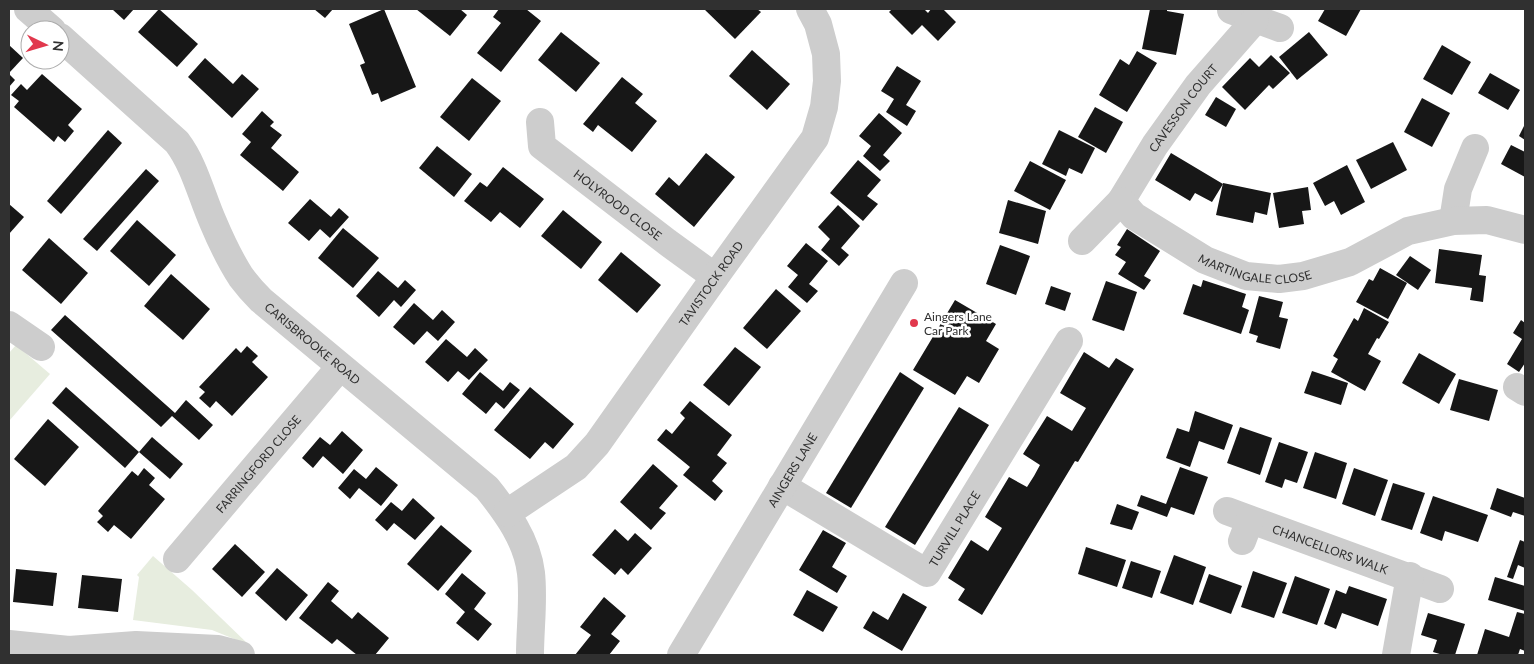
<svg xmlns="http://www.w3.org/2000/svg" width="1534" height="664" font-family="Lato,sans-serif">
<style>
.green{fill:#e7eddf}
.building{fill:#171717}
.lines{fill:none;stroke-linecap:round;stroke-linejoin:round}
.minor{stroke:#cdcdcd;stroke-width:28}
.poi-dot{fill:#e1384d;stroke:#fff;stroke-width:2}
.labels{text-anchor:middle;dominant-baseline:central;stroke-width:5;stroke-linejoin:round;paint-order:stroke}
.street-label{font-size:12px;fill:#303030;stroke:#fff}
.poi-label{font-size:12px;fill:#303030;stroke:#fff;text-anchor:start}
</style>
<rect width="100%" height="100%" fill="#fff"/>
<g class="green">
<path d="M16 345 50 374 9 421V353Z"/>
<path d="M153 556 192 590 249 645 212 630 133 620 139 577 137 575Z"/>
</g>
<g class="building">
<path d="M112 9H134L124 20Z"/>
<path d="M159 9 198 44 177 67 138 32Z"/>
<path d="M314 9H333L325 18Z"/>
<path d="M384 9 416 87 381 102 378 93 372 95 360 65 365 63 349 24Z"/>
<path d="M416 9H460L467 15 450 36Z"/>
<path d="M499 9H526L541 21 501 72 477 53 501 23 493 17Z"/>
<path d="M704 9H757L761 12 735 39Z"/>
<path d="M892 9H924L928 13 931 9H943L956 22 938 41 922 25 912 35 889 12Z"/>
<path d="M1150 9H1167V11L1184 14 1176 55 1142 49Z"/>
<path d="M1325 9H1361L1346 36 1318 21Z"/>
<path d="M561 32 600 63 576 92 538 60Z"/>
<path d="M1309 32 1328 55 1297 80 1279 57Z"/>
<path d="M9 45 23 58 9 73Z"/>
<path d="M1442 45 1471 62 1452 95 1423 79Z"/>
<path d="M752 50 790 84 767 110 729 76Z"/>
<path d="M1137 51 1157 63 1127 112 1099 95 1120 59 1129 65Z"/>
<path d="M1271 55 1290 73 1273 89 1269 85 1245 110 1222 87 1250 58 1259 67Z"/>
<path d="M205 58 233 84 242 74 259 89 232 118 188 77Z"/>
<path d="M897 66 921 81 906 105 916 111 907 126 886 112 894 99 881 91Z"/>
<path d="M1490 73 1520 90 1508 110 1478 93Z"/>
<path d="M9 74 15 80 9 87Z"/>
<path d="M42 74 82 109 68 125 74 131 65 142 58 136 54 142 14 107 19 101 11 95 21 84 27 90Z"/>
<path d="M622 77 643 94 635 103 657 121 632 152 598 125 593 132 583 124Z"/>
<path d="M472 78 501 101 469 141 440 117Z"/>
<path d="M1216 97 1236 109 1226 127 1205 115Z"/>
<path d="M1422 98 1450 113 1432 147 1404 132Z"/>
<path d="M1095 107 1123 122 1106 153 1078 137Z"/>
<path d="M262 111 274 122 270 126 282 135 271 148 299 172 283 191 240 155 251 142 242 134Z"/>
<path d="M879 113 902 133 883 155 890 161 880 171 863 156 871 146 859 136Z"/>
<path d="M1525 124V140L1519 136Z"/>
<path d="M108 130 122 143 61 214 47 201Z"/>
<path d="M1059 130 1095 148 1082 174 1069 168 1066 176 1042 164Z"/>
<path d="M1393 142 1407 170 1371 189 1356 160Z"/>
<path d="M1511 145 1525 152V177L1501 164Z"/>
<path d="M437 146 472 174 454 197 419 168Z"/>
<path d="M706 153 735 177 694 227 655 194 669 177 679 186Z"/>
<path d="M1171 153 1223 184 1212 202 1195 193 1190 201 1155 180Z"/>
<path d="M858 160 881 180 867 196 878 204 863 221 830 193Z"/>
<path d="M1030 161 1066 180 1050 210 1014 191Z"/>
<path d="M1347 165 1365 202 1341 215 1334 201 1325 206 1313 183Z"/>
<path d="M503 167 544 199 520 228 500 212 491 222 464 201 480 182 487 187Z"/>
<path d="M146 169 159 181 97 251 83 239Z"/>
<path d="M1223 183 1271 193 1267 215 1255 212 1253 223 1216 215Z"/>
<path d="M1308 187 1311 210 1302 211 1304 224 1279 228 1273 193Z"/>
<path d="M310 199 331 217 339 208 349 217 330 238 320 229 309 241 288 223Z"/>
<path d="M1008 200 1046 211 1038 244 999 233Z"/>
<path d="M9 204 24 217 9 234Z"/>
<path d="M838 205 860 226 841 248 849 255 839 266 821 250 830 239 818 227Z"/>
<path d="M563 210 602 242 581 269 541 236Z"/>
<path d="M137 220 176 255 149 286 110 251Z"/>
<path d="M343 228 379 258 353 288 318 258Z"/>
<path d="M1127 229 1160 251 1144 276 1151 280 1144 290 1118 274 1126 262 1115 255 1121 247 1117 245Z"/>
<path d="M49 238 88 273 61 304 22 270Z"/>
<path d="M806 243 828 261 809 284 818 291 807 303 788 287 798 275 787 266Z"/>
<path d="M1000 245 1030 256 1016 295 986 284Z"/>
<path d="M1439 249 1482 255 1479 275 1486 276 1483 302 1470 300 1472 288 1435 283Z"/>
<path d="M621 252 661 285 637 313 598 280Z"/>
<path d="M1410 256 1431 270 1418 290 1396 275Z"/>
<path d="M1380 268 1407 283 1388 319 1356 302 1369 279 1373 281Z"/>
<path d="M378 271 398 288 405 280 416 290 401 307 394 300 379 317 356 296Z"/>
<path d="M171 274 210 309 183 340 144 306Z"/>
<path d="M1203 280 1246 294 1242 307 1249 310 1241 334 1183 314 1193 284 1201 287Z"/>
<path d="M1106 281 1137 292 1124 331 1092 320Z"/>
<path d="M1051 286 1071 293 1065 311 1045 304Z"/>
<path d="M776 289 801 311 767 349 743 328Z"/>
<path d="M1259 296 1283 302 1279 317 1288 319 1280 349 1256 342 1258 336 1249 333Z"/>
<path d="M955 300 996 324 986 341 999 349 979 383 967 376 955 395 913 370Z"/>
<path d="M414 303 433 320 442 310 455 322 438 341 427 331 414 345 393 327Z"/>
<path d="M1364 308 1389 322 1379 339 1377 338 1368 354 1381 361 1365 391 1331 372 1338 359 1333 356 1354 318 1358 321Z"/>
<path d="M65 315 175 413 186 400 213 425 199 440 172 416 161 427 51 330Z"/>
<path d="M1521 320 1525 323V363L1519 372 1507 364 1522 339 1513 333Z"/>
<path d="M446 339 467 357 475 348 488 360 469 380 458 371 448 382 425 362Z"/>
<path d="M247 346 258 356 252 362 268 377 232 416 216 401 210 408 199 398 205 392 199 387 236 348 241 353Z"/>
<path d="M735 347 761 367 729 406 703 385Z"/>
<path d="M1084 352 1109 368 1116 358 1134 369 1078 462 1075 461 982 615 958 600 965 589 948 578 971 540 988 551 1002 528 985 517 1009 477 1027 487 1034 476 1040 465 1023 454 1047 416 1072 431 1086 408 1060 393Z"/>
<path d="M1419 353 1456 374 1439 404 1402 383Z"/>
<path d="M1312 371 1348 383 1341 405 1304 393Z"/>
<path d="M480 372 503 391 510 382 520 390 504 409 496 402 486 414 462 394Z"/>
<path d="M900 372 924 388 851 508 826 493Z"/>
<path d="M1459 379 1498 390 1489 421 1450 410Z"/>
<path d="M66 387 139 452 125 468 52 403Z"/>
<path d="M530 387 574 424 553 449 545 442 530 459 494 430Z"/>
<path d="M690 401 732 435 717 455 727 463 712 481 723 491 715 501 683 475 690 467 657 440 666 429 672 434 685 418 680 413Z"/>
<path d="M959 407 989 425 915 545 885 527Z"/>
<path d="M1195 411 1233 425 1224 450 1199 441 1190 467 1166 458 1177 428 1189 432Z"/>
<path d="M48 419 79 447 45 486 14 459Z"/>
<path d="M1240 427 1272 438 1260 475 1227 463Z"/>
<path d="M342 431 363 450 343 474 323 456 313 468 302 458 320 437 330 445Z"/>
<path d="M152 437 183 464 170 479 139 452Z"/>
<path d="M1279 442 1308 452 1297 483 1285 479 1282 488 1265 482Z"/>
<path d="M1315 452 1347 463 1336 499 1303 488Z"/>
<path d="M653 464 678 486 659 508 666 513 651 530 620 502Z"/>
<path d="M376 467 398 485 381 506 359 488 350 499 338 488 354 469 366 479Z"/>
<path d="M1180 467 1208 477 1194 515 1171 507 1167 517 1137 506 1141 495 1166 504Z"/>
<path d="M144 468 155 478 149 485 165 499 131 539 114 525 108 532 97 522 103 516 98 511 132 471 138 476Z"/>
<path d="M1354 468 1388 480 1375 516 1342 504Z"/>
<path d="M1393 483 1425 493 1412 530 1381 520Z"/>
<path d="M1497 488 1525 498V516L1513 512 1511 517 1490 509Z"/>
<path d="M1433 496 1488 515 1478 542 1445 531 1442 541 1420 533Z"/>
<path d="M413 498 435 518 415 540 394 523 387 531 375 520 391 502 402 511Z"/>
<path d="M1117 504 1139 512 1132 530 1110 524Z"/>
<path d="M441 525 472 551 438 591 407 564Z"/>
<path d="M615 529 628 541 635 533 652 548 628 575 621 568 615 575 592 555Z"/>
<path d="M823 530 846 543 832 567 847 576 837 593 799 570Z"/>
<path d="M1520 540 1525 542V568L1518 565 1513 579 1507 577Z"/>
<path d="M235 544 265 572 242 597 212 569Z"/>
<path d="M1086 547 1126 560 1117 587 1078 574Z"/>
<path d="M1174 555 1206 567 1193 605 1160 593Z"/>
<path d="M1131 561 1161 571 1152 598 1122 588Z"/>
<path d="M277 568 308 595 286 621 255 593Z"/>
<path d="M16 569 57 573 53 606 13 602Z"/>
<path d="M1253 571 1287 583 1274 618 1241 607Z"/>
<path d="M462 573 486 593 474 609 492 624 478 641 456 623 465 612 445 594Z"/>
<path d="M1209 574 1242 586 1231 614 1199 602Z"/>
<path d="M82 575 122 579 118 612 78 608Z"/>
<path d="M1295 576 1330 589 1317 625 1282 613Z"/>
<path d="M1495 577 1525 586V611L1488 600Z"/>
<path d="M328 582 339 591 331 601 352 619 358 612 389 638 375 655H357L337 639 332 644 299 618Z"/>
<path d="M1349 586 1387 599 1378 626 1342 613 1336 629 1324 624 1336 590 1346 594Z"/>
<path d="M807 590 838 607 823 632 793 615Z"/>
<path d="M903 593 927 607 902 651 863 628 873 611 888 620Z"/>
<path d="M604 597 626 616 611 634 620 641 609 655H575L591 635 580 627Z"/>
<path d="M1517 612 1525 614V651L1520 649 1518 655H1477L1485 629 1509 637Z"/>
<path d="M1428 613 1465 624 1455 655H1443L1433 652 1437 640 1421 635Z"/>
</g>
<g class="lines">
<g class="minor">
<path d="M28 9 52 30"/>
<path d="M1231 10 1280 28"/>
<path id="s1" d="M60 37 177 142C195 166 201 195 213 222 221 241 230 260 241 277 247 285 254 293 261 300L487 488C507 513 527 540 531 573 534 600 530 628 530 655"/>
<path id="s2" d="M540 122 542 146 667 242 715 277"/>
<path id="s3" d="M1121 201 1155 145 1198 85 1255 20"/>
<path d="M1453 221 1458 189 1475 148"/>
<path id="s4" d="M1082 241 1121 201 1134 216 1205 260 1246 276 1279 279 1303 276 1350 262 1408 231 1453 221 1487 220 1525 230"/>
<path d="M9 325 41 347"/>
<path d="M1517 387 1525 392"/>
<path id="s5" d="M782 486 927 573 1069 341"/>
<path id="s6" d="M1227 511 1440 589"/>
<path id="s7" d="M507 513 576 467 597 444 715 277 815 138 824 107 827 81 826 54 818 24 810 9"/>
<path d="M1242 541 1250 520"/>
<path id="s8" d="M177 559 340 367"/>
<path d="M9 644 69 650 136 645 218 649 241 655"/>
<path id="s9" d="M681 655 904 283"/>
<path d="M1396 655 1410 576"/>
</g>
</g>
<circle class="poi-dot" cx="914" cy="323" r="5"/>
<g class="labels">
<g class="street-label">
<text stroke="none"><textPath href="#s3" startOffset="112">CAVESSON COURT</textPath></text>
<text stroke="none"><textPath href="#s2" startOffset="120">HOLYROOD CLOSE</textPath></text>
<text stroke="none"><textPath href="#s4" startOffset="211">MARTINGALE CLOSE</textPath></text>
<text stroke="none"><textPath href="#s7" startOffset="311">TAVISTOCK ROAD</textPath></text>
<text stroke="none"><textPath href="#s1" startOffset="405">CARISBROOKE ROAD</textPath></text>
<text stroke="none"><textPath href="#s8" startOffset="125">FARRINGFORD CLOSE</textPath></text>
<text stroke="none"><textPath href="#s9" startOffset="216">AINGERS LANE</textPath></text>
<text stroke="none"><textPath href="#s5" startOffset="221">TURVILL PLACE</textPath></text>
<text stroke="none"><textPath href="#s6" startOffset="110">CHANCELLORS WALK</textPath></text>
</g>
<g class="poi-label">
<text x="924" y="316">Aingers Lane<tspan x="924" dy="14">Car Park</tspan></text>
</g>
</g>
<rect width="1534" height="664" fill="none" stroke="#303030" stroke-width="20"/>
<g transform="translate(45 45) rotate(95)"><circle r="24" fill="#ffffff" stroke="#acacac"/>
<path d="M0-4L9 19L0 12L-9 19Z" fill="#e1384d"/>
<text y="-8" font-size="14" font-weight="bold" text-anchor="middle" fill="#303030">N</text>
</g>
</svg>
